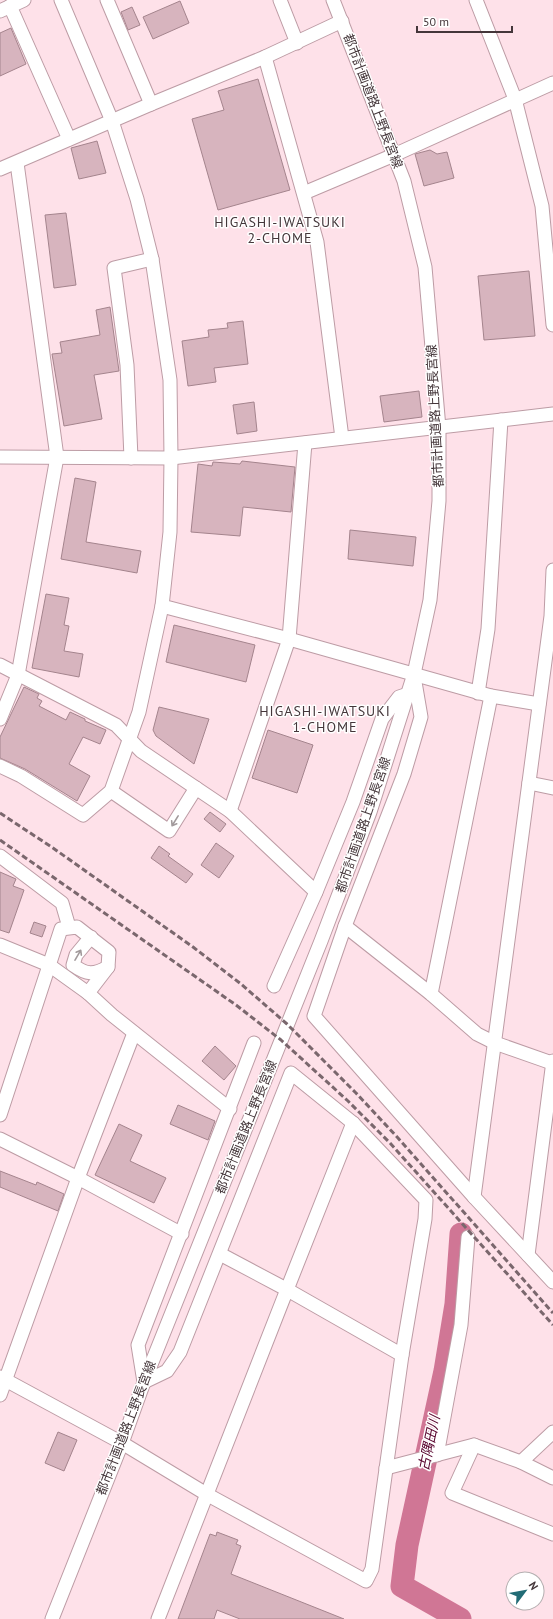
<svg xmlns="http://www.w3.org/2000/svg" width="553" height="1619" font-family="'PT Sans','Noto Sans JP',sans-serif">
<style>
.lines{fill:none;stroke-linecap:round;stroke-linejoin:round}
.river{stroke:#d07695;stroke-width:23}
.building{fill:#d7b4be;stroke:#a4848d}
.minor-casing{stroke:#bd9ca5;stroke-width:15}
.minor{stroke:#fff;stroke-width:13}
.rail{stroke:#7a676d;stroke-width:3;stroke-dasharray:6 3;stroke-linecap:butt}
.oneway{stroke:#a29a9c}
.labels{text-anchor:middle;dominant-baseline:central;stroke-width:3;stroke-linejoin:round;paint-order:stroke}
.street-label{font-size:13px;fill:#44363a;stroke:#fff}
.neighbourhood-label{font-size:14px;letter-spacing:1px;fill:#44363a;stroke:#fff}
.water-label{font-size:14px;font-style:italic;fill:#57022c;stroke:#fff}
</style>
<rect width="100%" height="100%" fill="#fee1e9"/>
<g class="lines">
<path class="river" d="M460 1619 402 1586 407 1545 445 1371 456 1304 461 1234"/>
</g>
<g class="building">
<path d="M180 1 189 23 153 39 143 17Z"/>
<path d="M132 7 140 25 128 30 121 12Z"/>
<path d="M11 28 26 64 0 76V33Z"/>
<path d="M258 79 290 190 218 210 192 119 224 110 218 91Z"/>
<path d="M97 141 106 173 79 179 71 148Z"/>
<path d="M430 150 437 154 447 152 454 178 424 186 415 154Z"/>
<path d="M66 213 76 285 54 288 45 215Z"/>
<path d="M529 271 535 336 484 340 478 276Z"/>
<path d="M110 307 119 371 94 375 102 419 64 426 52 354 62 353 60 342 100 335 96 310Z"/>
<path d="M243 321 248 364 214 368 216 382 188 386 182 341 209 337 208 330 228 328 227 323Z"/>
<path d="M419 391 422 417 384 422 380 396Z"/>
<path d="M254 402 257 431 237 434 233 405Z"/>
<path d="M242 461 295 467 291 512 243 507 240 536 191 532 198 464 212 466 213 462 240 464Z"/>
<path d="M75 478 96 482 86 542 141 551 137 573 61 559Z"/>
<path d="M350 530 416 537 413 566 348 559Z"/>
<path d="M46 594 69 598 64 625 69 626 64 651 83 654 79 677 32 668Z"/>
<path d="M174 625 255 645 246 682 166 662Z"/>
<path d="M24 687 39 694 37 698 42 701 39 706 66 720 70 712 85 719V721L106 730 100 744 83 737 69 764 90 776 77 801 25 769 0 758V737Z"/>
<path d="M159 707 209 719 194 764 156 736 153 730Z"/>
<path d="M268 730 313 745 297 793 252 778Z"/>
<path d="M210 812 226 824 220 832 204 819Z"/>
<path d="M216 843 234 856 219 878 201 865Z"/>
<path d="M159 846 170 854 168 856 193 874 186 883 151 858Z"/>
<path d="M0 872 16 879 13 886 24 890 9 933 0 930Z"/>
<path d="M34 922 46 926 42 937 30 933Z"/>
<path d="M215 1046 236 1066 224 1080 202 1061Z"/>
<path d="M178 1105 215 1121 208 1140 170 1124Z"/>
<path d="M119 1124 142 1135 130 1161 166 1178 154 1203 95 1175Z"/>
<path d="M0 1171 36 1185 37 1182 64 1194 58 1211 0 1187Z"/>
<path d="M58 1432 77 1440 64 1471 45 1463Z"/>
<path d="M217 1532 238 1540 236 1544 241 1546 231 1574 344 1619H240L217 1610 214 1619H178L210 1534 216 1536Z"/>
</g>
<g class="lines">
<g class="minor-casing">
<g id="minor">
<path d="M107 0 151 104"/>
<path d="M280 0 297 43"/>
<path d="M476 0 515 99 542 206 553 325"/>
<path d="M10 6 69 139"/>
<path d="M0 11 24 0"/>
<path d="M265 57 317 242 342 438"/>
<path d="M0 169 151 104 265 57 342 21"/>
<path d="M304 193 394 155 553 83"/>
<path d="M0 457 171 458 553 414"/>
<path d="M131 458 127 365 114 268 152 259"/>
<path d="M162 606 289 639 491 696 539 704"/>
<path d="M0 665 116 725 141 751 230 811 316 892"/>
<path d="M414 676 421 717 404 774 345 926 314 1016 474 1197 553 1282"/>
<path d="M478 693 488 629 501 420"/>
<path d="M0 719 18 675 57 457 17 163"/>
<path d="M0 766 21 776 83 815 111 791 139 712 162 606 170 532 171 458 170 380 152 259 137 199 112 121 61 0"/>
<path d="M529 783 553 788"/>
<path d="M111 791 169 831 196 788"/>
<path d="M230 811 289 639 305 443"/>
<path d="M0 856 62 903 69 927"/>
<path d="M345 926 431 994 477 1034 495 1043 552 1063"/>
<path d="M91 937 76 955 73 965C87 975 93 975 108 967"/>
<path d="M0 945 49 965 88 993 112 1015 230 1109"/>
<path d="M274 986 316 892 353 802 382 719 399 697 408 694"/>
<path d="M431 994 491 696"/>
<path d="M0 1115 61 929 77 927 109 952 108 967 88 993"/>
<path d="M0 1139 78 1178 182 1234"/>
<path d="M474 1197 551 616 553 570"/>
<path d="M220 1254 286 1289 402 1355"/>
<path d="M528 1255 553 1061"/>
<path d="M0 1377 122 1443 208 1495 366 1581 372 1569 402 1355 425 1219 426 1200 353 1123 291 1073 180 1352 167 1371 144 1382 138 1345 254 1043"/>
<path d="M0 1395 78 1178 134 1033"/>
<path d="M474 1445 452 1493 553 1534"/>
<path d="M437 1455 461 1325 468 1237"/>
<path d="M521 1462 553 1432"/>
<path d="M386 1468 474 1445 521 1462 553 1478"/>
<path d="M52 1619 122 1443 144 1382 321 941 370 812 414 674 430 600 439 501V428L425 267 404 181 333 0"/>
<path d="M158 1619C223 1453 287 1288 353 1123"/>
</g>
</g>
<use href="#minor" class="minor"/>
<g class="rail">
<path d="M0 813 53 848 193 947 241 984 287 1024 356 1093 398 1138 553 1313"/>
<path d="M0 840 236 1005 281 1040 348 1101 390 1143 553 1325"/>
</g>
</g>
<defs><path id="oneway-shaft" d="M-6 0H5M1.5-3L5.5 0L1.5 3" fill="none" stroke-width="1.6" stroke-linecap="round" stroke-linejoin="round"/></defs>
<g class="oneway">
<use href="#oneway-shaft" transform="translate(175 821) rotate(122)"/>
<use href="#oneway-shaft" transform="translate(78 955) rotate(-60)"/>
</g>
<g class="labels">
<g class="street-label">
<text transform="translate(373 101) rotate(69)">都市計画道路上野長宮線</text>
<text transform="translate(435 416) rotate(-93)">都市計画道路上野長宮線</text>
<text transform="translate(363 825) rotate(-71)">都市計画道路上野長宮線</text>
<text transform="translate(246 1127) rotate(-68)">都市計画道路上野長宮線</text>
<text transform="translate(126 1428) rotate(-69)">都市計画道路上野長宮線</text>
</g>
<g class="neighbourhood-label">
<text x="280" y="222">HIGASHI-IWATSUKI<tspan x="280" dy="16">2-CHOME</tspan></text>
<text x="325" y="711">HIGASHI-IWATSUKI<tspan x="325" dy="16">1-CHOME</tspan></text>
</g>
<g class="water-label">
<text transform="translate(429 1443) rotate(-78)">古隅田川</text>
</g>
</g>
<g transform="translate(525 1591) rotate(58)"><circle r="19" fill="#ffffff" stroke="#b4afb0"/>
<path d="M0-3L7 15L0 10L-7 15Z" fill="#226c76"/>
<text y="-6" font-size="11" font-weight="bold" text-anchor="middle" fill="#44363a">N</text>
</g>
<path d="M417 26v6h95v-6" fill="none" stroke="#44363a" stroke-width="2"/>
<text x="423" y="26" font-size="12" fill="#44363a" stroke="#ffffff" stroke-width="3" paint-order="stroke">50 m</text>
</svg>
